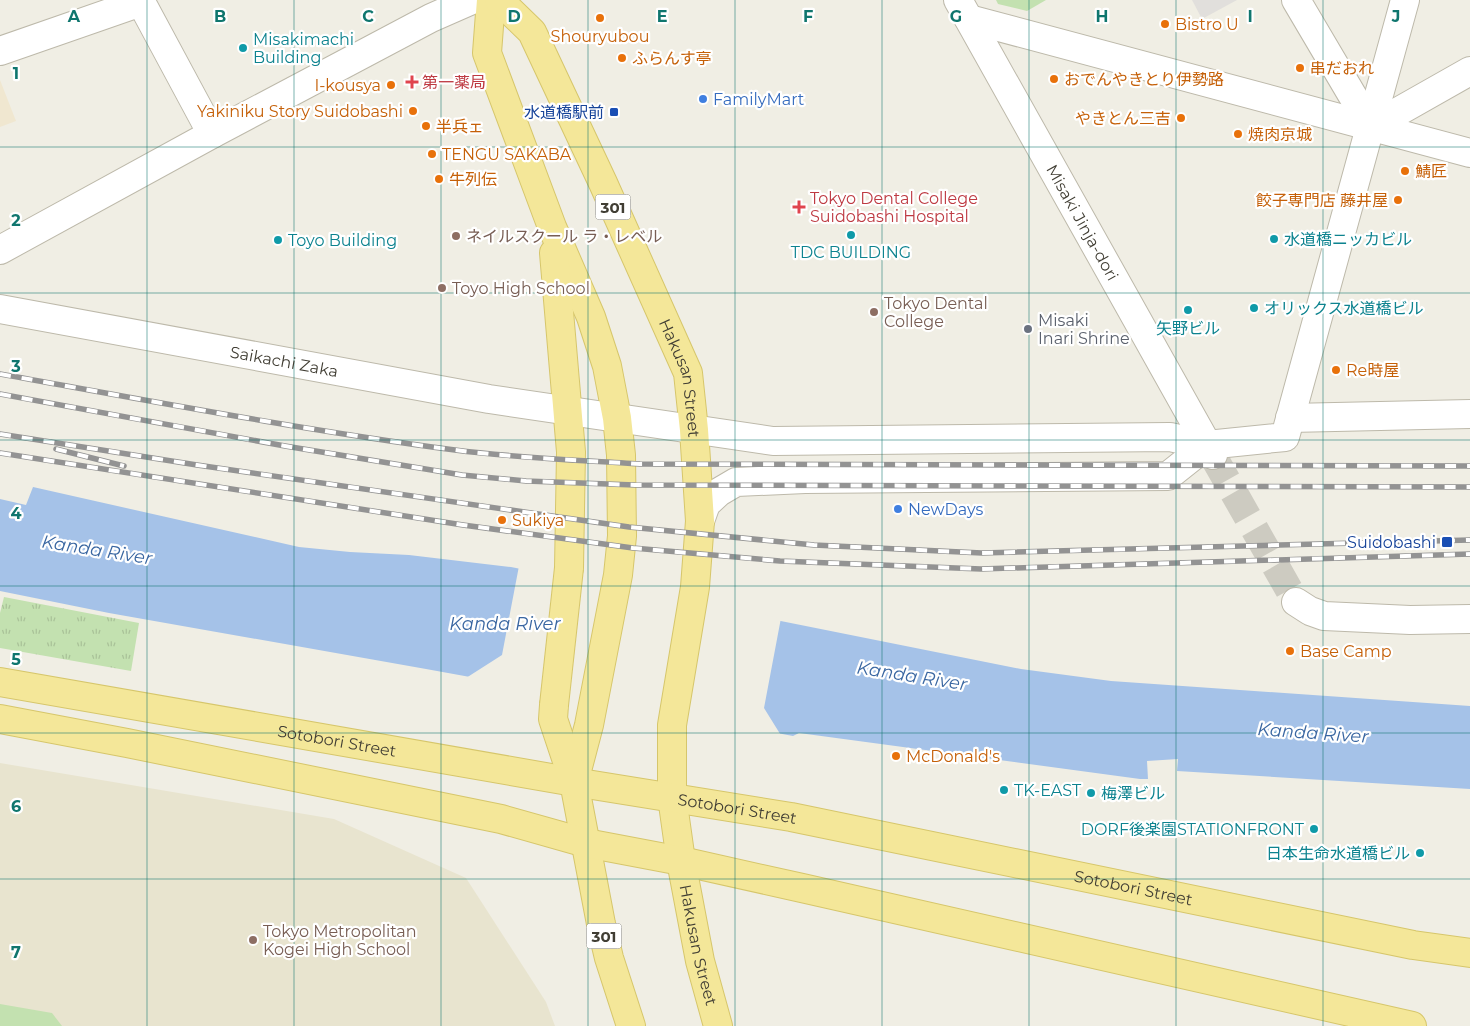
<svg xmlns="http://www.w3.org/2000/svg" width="1470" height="1026" font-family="Montserrat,'Noto Sans JP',sans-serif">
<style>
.commercial{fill:#f0e7d0}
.education{fill:#e8e4cf}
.grass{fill:url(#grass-tufts)}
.garden{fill:#c3e1b0}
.parking{fill:#e1dfdc}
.water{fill:#a5c2e8}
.pier{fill:#f0eee4}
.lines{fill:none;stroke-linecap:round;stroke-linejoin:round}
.minor-tunnel{stroke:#cdcbc1;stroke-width:28;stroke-dasharray:28 14;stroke-linecap:butt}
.minor-casing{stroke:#bdb9aa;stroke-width:30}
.major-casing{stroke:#d6c66b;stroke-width:30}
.minor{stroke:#fff;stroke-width:28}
.major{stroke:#f4e799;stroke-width:28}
.rail-casing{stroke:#939393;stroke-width:5.5}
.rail{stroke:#fff;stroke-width:4;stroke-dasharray:11;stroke-linecap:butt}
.major-bridge-casing{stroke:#d6c66b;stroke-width:30;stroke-linecap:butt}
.major-bridge{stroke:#f4e799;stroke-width:28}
.grid{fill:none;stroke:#0f766e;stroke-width:1;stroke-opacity:0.55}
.food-dot{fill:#e8710a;stroke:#fff;stroke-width:2}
.culture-dot{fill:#0f9aa8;stroke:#fff;stroke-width:2}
.health-dot{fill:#e0444e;stroke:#fff;stroke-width:2}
.shop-dot{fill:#3f7fe0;stroke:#fff;stroke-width:2}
.transit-dot{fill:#1a4fb4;stroke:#fff;stroke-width:2}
.education-dot{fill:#8d6e63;stroke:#fff;stroke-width:2}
.worship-dot{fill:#6b7280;stroke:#fff;stroke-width:2}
.labels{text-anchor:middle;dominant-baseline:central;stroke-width:4.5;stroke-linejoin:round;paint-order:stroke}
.shield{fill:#fff;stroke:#7a7871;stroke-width:1}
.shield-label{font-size:15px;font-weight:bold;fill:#413e34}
.food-label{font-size:16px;fill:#c56008;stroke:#fff;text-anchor:start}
.culture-label{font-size:16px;fill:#0d838f;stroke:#fff;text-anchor:start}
.health-label{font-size:16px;fill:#be3a42;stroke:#fff;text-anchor:start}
.shop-label{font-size:16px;fill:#366cbe;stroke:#fff;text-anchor:start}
.transit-label{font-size:16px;fill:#164399;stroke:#fff;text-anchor:end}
.street-label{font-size:16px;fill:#413e34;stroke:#fff}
.education-label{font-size:16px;fill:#785e54;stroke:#fff;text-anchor:start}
.worship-label{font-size:16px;fill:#5b616d;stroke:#fff;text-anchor:start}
.water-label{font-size:18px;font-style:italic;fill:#3966a1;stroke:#fff}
.grid-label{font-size:16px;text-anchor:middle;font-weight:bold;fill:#0f766e;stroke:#fff;stroke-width:4.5;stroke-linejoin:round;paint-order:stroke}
</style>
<defs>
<pattern id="grass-tufts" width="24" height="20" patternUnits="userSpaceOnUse" patternTransform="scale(1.25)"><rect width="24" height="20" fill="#c3e1b0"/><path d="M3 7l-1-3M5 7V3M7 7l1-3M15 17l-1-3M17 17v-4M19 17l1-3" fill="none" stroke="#a9c298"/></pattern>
</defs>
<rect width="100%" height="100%" fill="#f0eee4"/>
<path class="commercial" d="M0 80 16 121 0 127Z"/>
<path class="education" d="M0 763 334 819 466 878 546 1002 555 1026H0Z"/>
<path class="grass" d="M4 597 139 623 131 671 0 648V613Z"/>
<g class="garden">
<path d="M996 0H1046L1027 11 998 4Z"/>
<path d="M0 1004 52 1013 62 1026H0Z"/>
</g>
<path class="parking" d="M1192 0H1237L1202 19Z"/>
<path class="water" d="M33 487 299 547 350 552 409 555 511 567 1021 669 1111 681 1470 706V789L1177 771 1178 759 1147 761 1148 779H1140L799 733 793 736 426 669 109 613 0 591V499L26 505Z"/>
<path class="pier" d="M519 566 781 618 764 708 782 737 466 678 502 655Z"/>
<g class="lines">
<path class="minor-tunnel" d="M1213 456 1296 602"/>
<g class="minor-casing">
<g id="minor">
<path d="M140 0 212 134"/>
<path id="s1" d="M958 0 1213 455"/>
<path d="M1296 0 1371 127 1470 71"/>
<path d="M969 19 1470 153"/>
<path d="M0 51 141 2"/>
<path d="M0 250 212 134 431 18 472 0"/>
<path id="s2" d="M0 309 489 399 773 441 1170 437 1207 445 1285 437 1405 0"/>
<path d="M1290 418 1470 414"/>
<path d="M700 521 706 504 719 492 736 482 805 479 1168 476 1207 445"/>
<path d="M1296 602 1310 611 1324 616 1410 620 1470 619"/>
</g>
</g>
<g class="major-casing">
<g id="major">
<path d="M491 0 487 53 552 227 591 317 607 366 617 418 621 455 622 536 618 575 589 725 574 782 601 924 609 958 631 1026"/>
<path id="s3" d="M499 0 532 32 603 183 688 373 694 430 700 521 695 587 672 725V797L681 861 700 961 718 1026"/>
<path d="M554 253 571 452 569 568"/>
<path id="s4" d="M0 682 574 782 791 817 1413 945 1470 953"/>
<path d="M554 705 553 719 574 782"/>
<path d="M0 719 127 743 501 819 586 843 681 861 802 888 1412 1026"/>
</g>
</g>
<use href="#minor" class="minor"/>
<use href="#major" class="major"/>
<g class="rail-casing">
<g id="rail">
<path d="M0 374C151 401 303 430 455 450 516 458 578 460 640 464L1470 466"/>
<path d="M0 394 285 446 462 475 526 481 635 485 1470 487"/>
<path d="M0 434 197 465 629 527 814 545 982 553 1470 540"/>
<path d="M56 449 124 466"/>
<path d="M0 453 463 525 633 548 780 561 981 569 1470 554"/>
</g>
</g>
<use href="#rail" class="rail"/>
<g class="major-bridge-casing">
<path id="major-bridge" d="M554 705 569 568"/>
</g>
<use href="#major-bridge" class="major-bridge"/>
</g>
<path class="grid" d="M147 0V1026M294 0V1026M441 0V1026M588 0V1026M735 0V1026M882 0V1026M1029 0V1026M1176 0V1026M1323 0V1026M0 147H1470M0 293H1470M0 440H1470M0 586H1470M0 733H1470M0 879H1470"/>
<g class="food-dot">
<circle cx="600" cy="18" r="5"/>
<circle cx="1165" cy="24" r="5"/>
<circle cx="622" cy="58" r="5"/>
<circle cx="1300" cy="68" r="5"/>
<circle cx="1054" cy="79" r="5"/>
<circle cx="391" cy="85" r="5"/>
<circle cx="413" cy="111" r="5"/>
<circle cx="1181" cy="118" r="5"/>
<circle cx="426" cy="126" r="5"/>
<circle cx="1238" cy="134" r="5"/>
<circle cx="432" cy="154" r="5"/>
<circle cx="1405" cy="171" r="5"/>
<circle cx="439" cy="179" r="5"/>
<circle cx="1398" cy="200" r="5"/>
<circle cx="1336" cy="370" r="5"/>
<circle cx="502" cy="520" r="5"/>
<circle cx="1290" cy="651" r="5"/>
<circle cx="896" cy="756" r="5"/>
</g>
<g class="culture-dot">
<circle cx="243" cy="48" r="5"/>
<circle cx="851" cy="235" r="5"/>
<circle cx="1274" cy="239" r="5"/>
<circle cx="278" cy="240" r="5"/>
<circle cx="1254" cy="308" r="5"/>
<circle cx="1188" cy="310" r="5"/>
<circle cx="1004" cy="790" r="5"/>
<circle cx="1091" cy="793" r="5"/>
<circle cx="1314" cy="829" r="5"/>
<circle cx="1420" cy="853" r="5"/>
</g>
<g class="health-dot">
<path d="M409.5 74.5h5v5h5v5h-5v5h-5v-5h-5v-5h5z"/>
<path d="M796.5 199.5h5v5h5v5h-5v5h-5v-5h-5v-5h5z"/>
</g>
<g class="shop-dot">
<circle cx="703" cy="99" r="5"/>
<circle cx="898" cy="509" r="5"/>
</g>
<g class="transit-dot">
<rect x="609" y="107" width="10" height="10" rx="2.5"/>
<rect x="1441" y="536" width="12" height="12" rx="2.5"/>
</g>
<g class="education-dot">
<circle cx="456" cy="236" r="5"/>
<circle cx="442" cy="288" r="5"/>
<circle cx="874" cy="312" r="5"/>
<circle cx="253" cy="940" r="5"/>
</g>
<circle class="worship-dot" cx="1028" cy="329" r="5"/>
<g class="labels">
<g class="shield">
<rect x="595.5" y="194.5" width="35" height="25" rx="4"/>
<rect x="586.5" y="923.5" width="35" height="25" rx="4"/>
</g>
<g class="shield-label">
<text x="613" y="207">301</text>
<text x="604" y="936">301</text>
</g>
<g class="food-label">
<text x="1175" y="24">Bistro U</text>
<text x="600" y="36" text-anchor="middle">Shouryubou</text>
<text x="632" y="58">ふらんす亭</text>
<text x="1310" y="68">串だおれ</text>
<text x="1064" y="79">おでんやきとり伊勢路</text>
<text x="381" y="85" text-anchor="end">I-kousya</text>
<text x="403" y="111" text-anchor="end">Yakiniku Story Suidobashi</text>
<text x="1171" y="118" text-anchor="end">やきとん三吉</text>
<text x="436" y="126">半兵ェ</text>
<text x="1248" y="134">焼肉京城</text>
<text x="442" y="154">TENGU SAKABA</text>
<text x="1415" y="171">鯖匠</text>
<text x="449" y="179">牛列伝</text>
<text x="1388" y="200" text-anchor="end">餃子専門店 藤井屋</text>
<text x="1346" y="370">Re時屋</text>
<text x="512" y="520">Sukiya</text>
<text x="1300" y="651">Base Camp</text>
<text x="906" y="756">McDonald's</text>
</g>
<g class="culture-label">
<text x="253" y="39">Misakimachi<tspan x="253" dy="18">Building</tspan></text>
<text x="1284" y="239">水道橋ニッカビル</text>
<text x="288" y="240">Toyo Building</text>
<text x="851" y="252" text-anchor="middle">TDC BUILDING</text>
<text x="1264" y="308">オリックス水道橋ビル</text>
<text x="1188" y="328" text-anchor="middle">矢野ビル</text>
<text x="1014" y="790">TK-EAST</text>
<text x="1101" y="793">梅澤ビル</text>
<text x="1304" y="829" text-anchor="end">DORF後楽園STATIONFRONT</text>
<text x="1410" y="853" text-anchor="end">日本生命水道橋ビル</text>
</g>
<g class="health-label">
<text x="422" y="82">第一薬局</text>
<text x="810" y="198">Tokyo Dental College<tspan x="810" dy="18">Suidobashi Hospital</tspan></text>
</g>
<g class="shop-label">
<text x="713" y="99">FamilyMart</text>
<text x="908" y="509">NewDays</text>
</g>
<g class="transit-label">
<text x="604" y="112">水道橋駅前</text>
<text x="1436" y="542">Suidobashi</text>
</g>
<g class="street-label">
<text stroke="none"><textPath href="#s1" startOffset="255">Misaki Jinja-dori</textPath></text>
<text stroke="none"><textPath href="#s2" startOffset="289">Saikachi Zaka</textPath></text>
<text stroke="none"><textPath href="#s3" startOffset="424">Hakusan Street</textPath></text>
<text stroke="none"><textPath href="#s4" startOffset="342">Sotobori Street</textPath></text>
<text stroke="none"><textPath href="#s4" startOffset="748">Sotobori Street</textPath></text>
<text stroke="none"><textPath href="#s4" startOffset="1152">Sotobori Street</textPath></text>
<text stroke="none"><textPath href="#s3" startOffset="998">Hakusan Street</textPath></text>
</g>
<g class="education-label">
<text x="466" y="236">ネイルスクール ラ・レベル</text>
<text x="452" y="288">Toyo High School</text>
<text x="884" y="303">Tokyo Dental<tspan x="884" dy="18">College</tspan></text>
<text x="263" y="931">Tokyo Metropolitan<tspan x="263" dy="18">Kogei High School</tspan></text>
</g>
<g class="worship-label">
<text x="1038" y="320">Misaki<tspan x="1038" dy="18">Inari Shrine</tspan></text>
</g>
<g class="water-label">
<text transform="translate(97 550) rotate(9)">Kanda River</text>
<text x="505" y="624">Kanda River</text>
<text transform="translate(912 676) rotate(9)">Kanda River</text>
<text transform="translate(1313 733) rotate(4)">Kanda River</text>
</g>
</g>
<g class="grid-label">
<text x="74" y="22">A</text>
<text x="220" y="22">B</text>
<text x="368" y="22">C</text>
<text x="514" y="22">D</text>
<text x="662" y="22">E</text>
<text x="808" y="22">F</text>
<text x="956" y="22">G</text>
<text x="1102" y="22">H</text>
<text x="1250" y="22">I</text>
<text x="1396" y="22">J</text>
<text x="16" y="79">1</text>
<text x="16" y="226">2</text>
<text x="16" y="372">3</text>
<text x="16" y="519">4</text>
<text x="16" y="665">5</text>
<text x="16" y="812">6</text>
<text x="16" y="958">7</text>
</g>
</svg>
